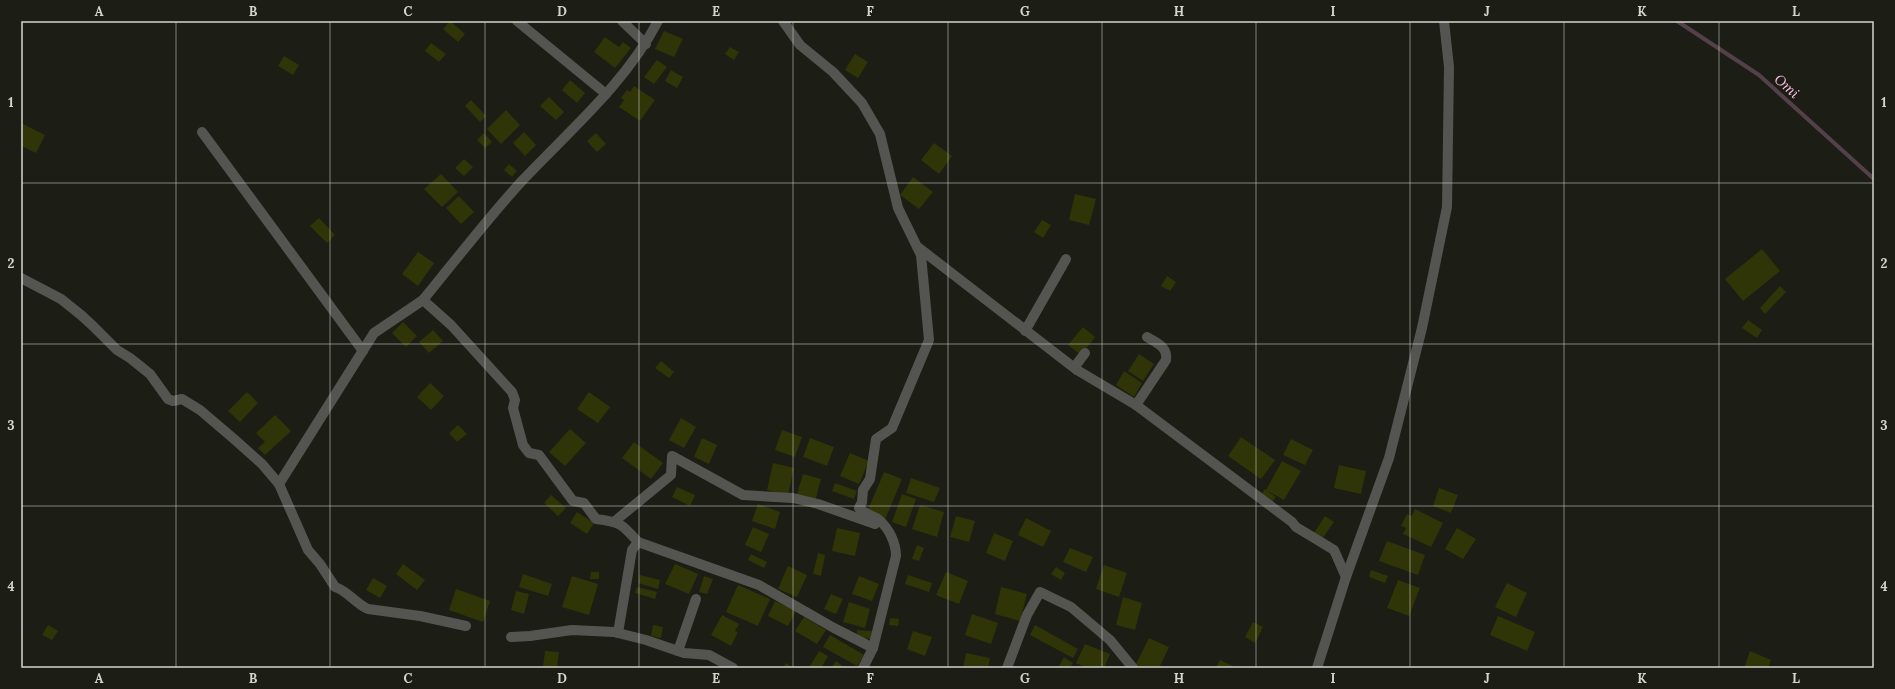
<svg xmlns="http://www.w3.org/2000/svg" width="1895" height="689" font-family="Lora,serif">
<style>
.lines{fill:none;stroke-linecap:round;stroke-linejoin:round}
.stream{stroke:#54404b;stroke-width:4}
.building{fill:#2f3506}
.minor{stroke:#545550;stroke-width:10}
.grid{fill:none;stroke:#d4d5cf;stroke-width:1;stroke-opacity:0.55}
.labels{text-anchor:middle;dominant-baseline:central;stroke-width:3;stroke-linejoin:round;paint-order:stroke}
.water-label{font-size:14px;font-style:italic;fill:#fcbee2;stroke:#1c1d15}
.neatline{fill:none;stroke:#d4d5cf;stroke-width:1.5}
.grid-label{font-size:13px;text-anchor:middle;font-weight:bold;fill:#d4d5cf}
</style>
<rect width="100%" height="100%" fill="#1c1d15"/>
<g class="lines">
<path class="stream" d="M1677 21 1759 75 1874 179"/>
</g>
<g class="building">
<path d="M450 21 465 34 458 42 443 29Z"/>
<path d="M664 31 683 39 674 57 655 49Z"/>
<path d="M605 37 619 47 623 42 631 48 615 68 594 52Z"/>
<path d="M431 43 446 54 439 62 425 51Z"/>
<path d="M730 47 739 52 734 60 725 54Z"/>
<path d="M855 54 868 62 858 78 845 70Z"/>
<path d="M284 56 299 65 293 75 278 66Z"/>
<path d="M657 60 667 67 654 84 644 77Z"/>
<path d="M671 70 683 77 677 88 665 81Z"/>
<path d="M570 80 585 93 577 103 562 90Z"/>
<path d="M634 86 655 100 640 121 619 107 624 100 621 98 627 90 630 92Z"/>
<path d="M549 97 564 112 556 120 540 106Z"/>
<path d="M471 100 486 116 480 122 465 106Z"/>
<path d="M506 110 520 125 501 144 487 129Z"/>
<path d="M21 123 45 135 36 153 21 146Z"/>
<path d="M524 132 536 145 525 156 513 143Z"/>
<path d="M484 133 492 142 485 148 477 140Z"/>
<path d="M596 133 606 144 597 152 587 141Z"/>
<path d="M934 143 952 156 939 174 921 160Z"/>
<path d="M464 159 473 167 464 176 455 168Z"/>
<path d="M509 164 517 171 512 177 504 170Z"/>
<path d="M441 174 458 192 442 207 424 189Z"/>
<path d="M913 177 933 192 919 209 900 195Z"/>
<path d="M1075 194 1096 199 1089 225 1069 220Z"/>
<path d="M459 196 474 212 461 224 446 208Z"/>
<path d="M319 218 335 235 327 243 310 226Z"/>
<path d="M1042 220 1051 225 1043 238 1034 232Z"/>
<path d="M1762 249 1780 271 1743 301 1725 279Z"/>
<path d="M418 252 434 263 418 286 402 274Z"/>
<path d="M1167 276 1176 282 1170 291 1161 286Z"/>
<path d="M1780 286 1786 292 1765 314 1760 308Z"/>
<path d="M1748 320 1762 330 1757 338 1742 328Z"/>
<path d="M403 322 417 336 406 347 392 333Z"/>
<path d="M1083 327 1095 337 1081 355 1068 345Z"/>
<path d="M433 330 443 341 429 353 419 342Z"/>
<path d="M1139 354 1154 364 1143 381 1128 371Z"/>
<path d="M661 361 674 372 669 378 655 368Z"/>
<path d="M1124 371 1142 383 1134 397 1116 385Z"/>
<path d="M430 383 444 396 431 410 417 397Z"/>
<path d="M247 392 258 403 240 422 228 411Z"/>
<path d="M589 392 610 407 598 423 577 409Z"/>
<path d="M275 415 291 431 265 455 258 448 265 442 256 433Z"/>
<path d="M681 418 696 427 684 448 669 440Z"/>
<path d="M458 425 467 434 457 442 449 433Z"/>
<path d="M570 429 586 443 565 466 549 452Z"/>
<path d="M782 430 802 437 795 457 775 450Z"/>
<path d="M1241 437 1275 460 1261 479 1228 456Z"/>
<path d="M702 438 717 445 709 464 694 457Z"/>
<path d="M810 438 834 447 827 466 803 457Z"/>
<path d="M1291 439 1313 450 1305 465 1283 455Z"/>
<path d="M634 442 663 463 651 479 622 458Z"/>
<path d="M850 453 869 461 859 484 840 476Z"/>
<path d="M1282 461 1301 471 1284 500 1266 490Z"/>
<path d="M773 463 794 468 788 495 767 490Z"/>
<path d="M1339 465 1366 471 1361 494 1334 488Z"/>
<path d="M884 472 902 479 885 520 867 512Z"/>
<path d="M803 474 821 479 815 502 796 497Z"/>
<path d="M911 478 940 488 934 502 906 493Z"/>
<path d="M835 483 857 491 854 499 832 491Z"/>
<path d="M677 487 695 495 690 506 672 497Z"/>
<path d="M1439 488 1458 495 1451 513 1433 506Z"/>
<path d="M1265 489 1276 497 1272 502 1261 495Z"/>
<path d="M902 494 916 499 906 527 892 522Z"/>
<path d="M551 495 566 508 558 516 544 503Z"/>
<path d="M758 504 780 512 775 529 752 521Z"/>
<path d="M920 505 944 512 937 537 912 529Z"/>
<path d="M1415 509 1443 523 1431 547 1403 534 1406 528 1401 526 1407 514 1412 516Z"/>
<path d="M577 512 594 523 587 534 570 523Z"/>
<path d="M956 516 975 521 969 542 950 537Z"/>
<path d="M1325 516 1334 522 1322 539 1314 533Z"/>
<path d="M1026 518 1051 531 1043 547 1018 535Z"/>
<path d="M753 527 769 534 761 552 745 545Z"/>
<path d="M837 528 860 533 855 556 832 551Z"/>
<path d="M1457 528 1476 539 1463 559 1445 549Z"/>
<path d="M994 533 1013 541 1005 561 986 553Z"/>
<path d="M1387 541 1425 555 1418 575 1379 561Z"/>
<path d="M917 545 924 548 919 561 912 559Z"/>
<path d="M1070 548 1093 557 1086 572 1063 562Z"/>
<path d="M818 553 825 555 821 576 813 574Z"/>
<path d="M751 554 767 562 764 568 748 560Z"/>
<path d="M403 564 425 580 417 590 396 574Z"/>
<path d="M675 564 698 574 689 594 665 584Z"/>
<path d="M1104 565 1127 573 1119 597 1096 589Z"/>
<path d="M788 566 807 575 797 597 778 589Z"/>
<path d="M1056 567 1065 573 1061 580 1051 574Z"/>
<path d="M1371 570 1388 576 1385 583 1369 577Z"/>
<path d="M591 572H599V579H590Z"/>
<path d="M946 572 968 581 959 604 936 595Z"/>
<path d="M523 574 552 584 548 596 519 587Z"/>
<path d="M640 575 660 580 658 589 638 583Z"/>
<path d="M908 575 932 583 929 592 905 584Z"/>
<path d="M572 576 598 584 589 615 562 607Z"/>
<path d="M704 576 713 579 707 594 699 592Z"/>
<path d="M859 576 879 584 872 601 852 594Z"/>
<path d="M373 578 387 586 380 598 366 590Z"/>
<path d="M1398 580 1420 588 1409 616 1387 608Z"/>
<path d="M1507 583 1527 593 1516 617 1495 607Z"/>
<path d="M738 585 770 599 758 626 726 612Z"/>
<path d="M637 587 657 592 655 599 635 593Z"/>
<path d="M1001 587 1027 594 1020 621 995 614Z"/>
<path d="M456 589 490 601 483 622 449 610Z"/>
<path d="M516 591 529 594 524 614 511 610Z"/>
<path d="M831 594 843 599 836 614 824 609Z"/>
<path d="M1123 597 1142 603 1135 630 1116 625Z"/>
<path d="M775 601 796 611 788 626 768 616Z"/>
<path d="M849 602 870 609 865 628 843 622Z"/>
<path d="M972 614 998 623 991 644 965 635Z"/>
<path d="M722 615 739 624 735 631 738 632 731 646 711 635Z"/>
<path d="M1498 616 1535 632 1527 651 1490 635Z"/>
<path d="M804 617 826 630 817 644 795 631Z"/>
<path d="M890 618 899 619 898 626 889 625Z"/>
<path d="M1253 622 1263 627 1255 643 1245 637Z"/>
<path d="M48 625 58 631 52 640 42 635Z"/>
<path d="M653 625 663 627 661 638 651 636Z"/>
<path d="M1035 625 1078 649 1073 658 1030 635Z"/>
<path d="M857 630 872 631 871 639 857 637Z"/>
<path d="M913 631 932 637 925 656 907 649Z"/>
<path d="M830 635 864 655 857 666 823 647Z"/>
<path d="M1149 638 1169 647 1159 668H1139L1135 666Z"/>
<path d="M1085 644 1110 654 1104 668H1087L1076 663Z"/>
<path d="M545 651 559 652 557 668 543 667Z"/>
<path d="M819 651 828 656 821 668H814L810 666Z"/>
<path d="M1750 651 1771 660 1768 668H1744Z"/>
<path d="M966 653 990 658 988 668H963Z"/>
<path d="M1064 657 1073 663 1070 668H1058Z"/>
<path d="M1220 660 1237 668H1216Z"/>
<path d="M836 661 845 668H831Z"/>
<path d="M786 663 794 668H783Z"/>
</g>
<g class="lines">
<g class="minor">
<path d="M517 21 606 94"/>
<path d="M622 21 646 44"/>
<path d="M783 21 800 45 833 72 862 103 880 134 898 208 921 255 929 340 892 428 876 439 870 479 863 490 862 502 859 508C864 514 872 515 878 519 889 528 896 543 896 556L873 648 863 668"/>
<path d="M202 132 363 351"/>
<path d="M919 248 1077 370"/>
<path d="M21 278 61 299 81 315 93 326 117 350 130 358 150 374 168 399 173 401 182 399 200 410 234 439 262 464 279 484 308 550 320 564 335 587C348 591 356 604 368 609L420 616 466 626"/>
<path d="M1025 331 1066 259"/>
<path d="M1085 353 1076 365 1077 370 1136 405 1292 522 1296 527 1334 550 1346 577"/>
<path d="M1136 405 1166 360C1168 347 1157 343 1147 337"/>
<path d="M279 484 374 333 423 300"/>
<path d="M615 521 671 475 672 456 743 495 793 498 818 504 875 524"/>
<path d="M638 542 759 585 834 628 873 648"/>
<path d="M618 633 632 550 638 542C622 524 621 522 596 519L584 503 573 501 539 455 529 453 523 445 513 408 515 400 512 392 451 325 423 300C455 261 487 219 521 182 570 130 625 84 658 21"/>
<path d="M511 637 530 636 572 630 614 632 646 640 684 653 709 655 733 668"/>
<path d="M678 651 696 599"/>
<path d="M1007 668 1027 615 1040 592 1071 607 1110 640 1133 668"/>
<path d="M1317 668 1346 577 1389 458 1422 328 1447 207 1449 67 1444 21"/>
</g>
</g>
<path class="grid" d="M176 21V668M330 21V668M485 21V668M639 21V668M793 21V668M948 21V668M1102 21V668M1256 21V668M1410 21V668M1564 21V668M1719 21V668M21 183H1874M21 344H1874M21 506H1874"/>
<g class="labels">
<g class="water-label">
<text transform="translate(1787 86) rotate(42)">Omi</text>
</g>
</g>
<rect width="1895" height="689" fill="none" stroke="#1c1d15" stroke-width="44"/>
<rect x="22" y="22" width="1851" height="645" class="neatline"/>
<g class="grid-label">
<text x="99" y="16">A</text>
<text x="253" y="16">B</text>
<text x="408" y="16">C</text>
<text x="562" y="16">D</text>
<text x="716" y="16">E</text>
<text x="870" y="16">F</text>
<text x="1025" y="16">G</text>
<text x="1179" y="16">H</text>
<text x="1333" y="16">I</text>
<text x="1487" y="16">J</text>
<text x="1642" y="16">K</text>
<text x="1796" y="16">L</text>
<text x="11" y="107">1</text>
<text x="1884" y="107">1</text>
<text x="11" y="268">2</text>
<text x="1884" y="268">2</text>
<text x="11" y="430">3</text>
<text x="1884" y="430">3</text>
<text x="11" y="591">4</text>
<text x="1884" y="591">4</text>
<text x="99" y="683">A</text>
<text x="253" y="683">B</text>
<text x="408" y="683">C</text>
<text x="562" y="683">D</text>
<text x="716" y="683">E</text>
<text x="870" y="683">F</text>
<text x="1025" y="683">G</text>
<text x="1179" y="683">H</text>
<text x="1333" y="683">I</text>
<text x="1487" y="683">J</text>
<text x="1642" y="683">K</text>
<text x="1796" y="683">L</text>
</g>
</svg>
